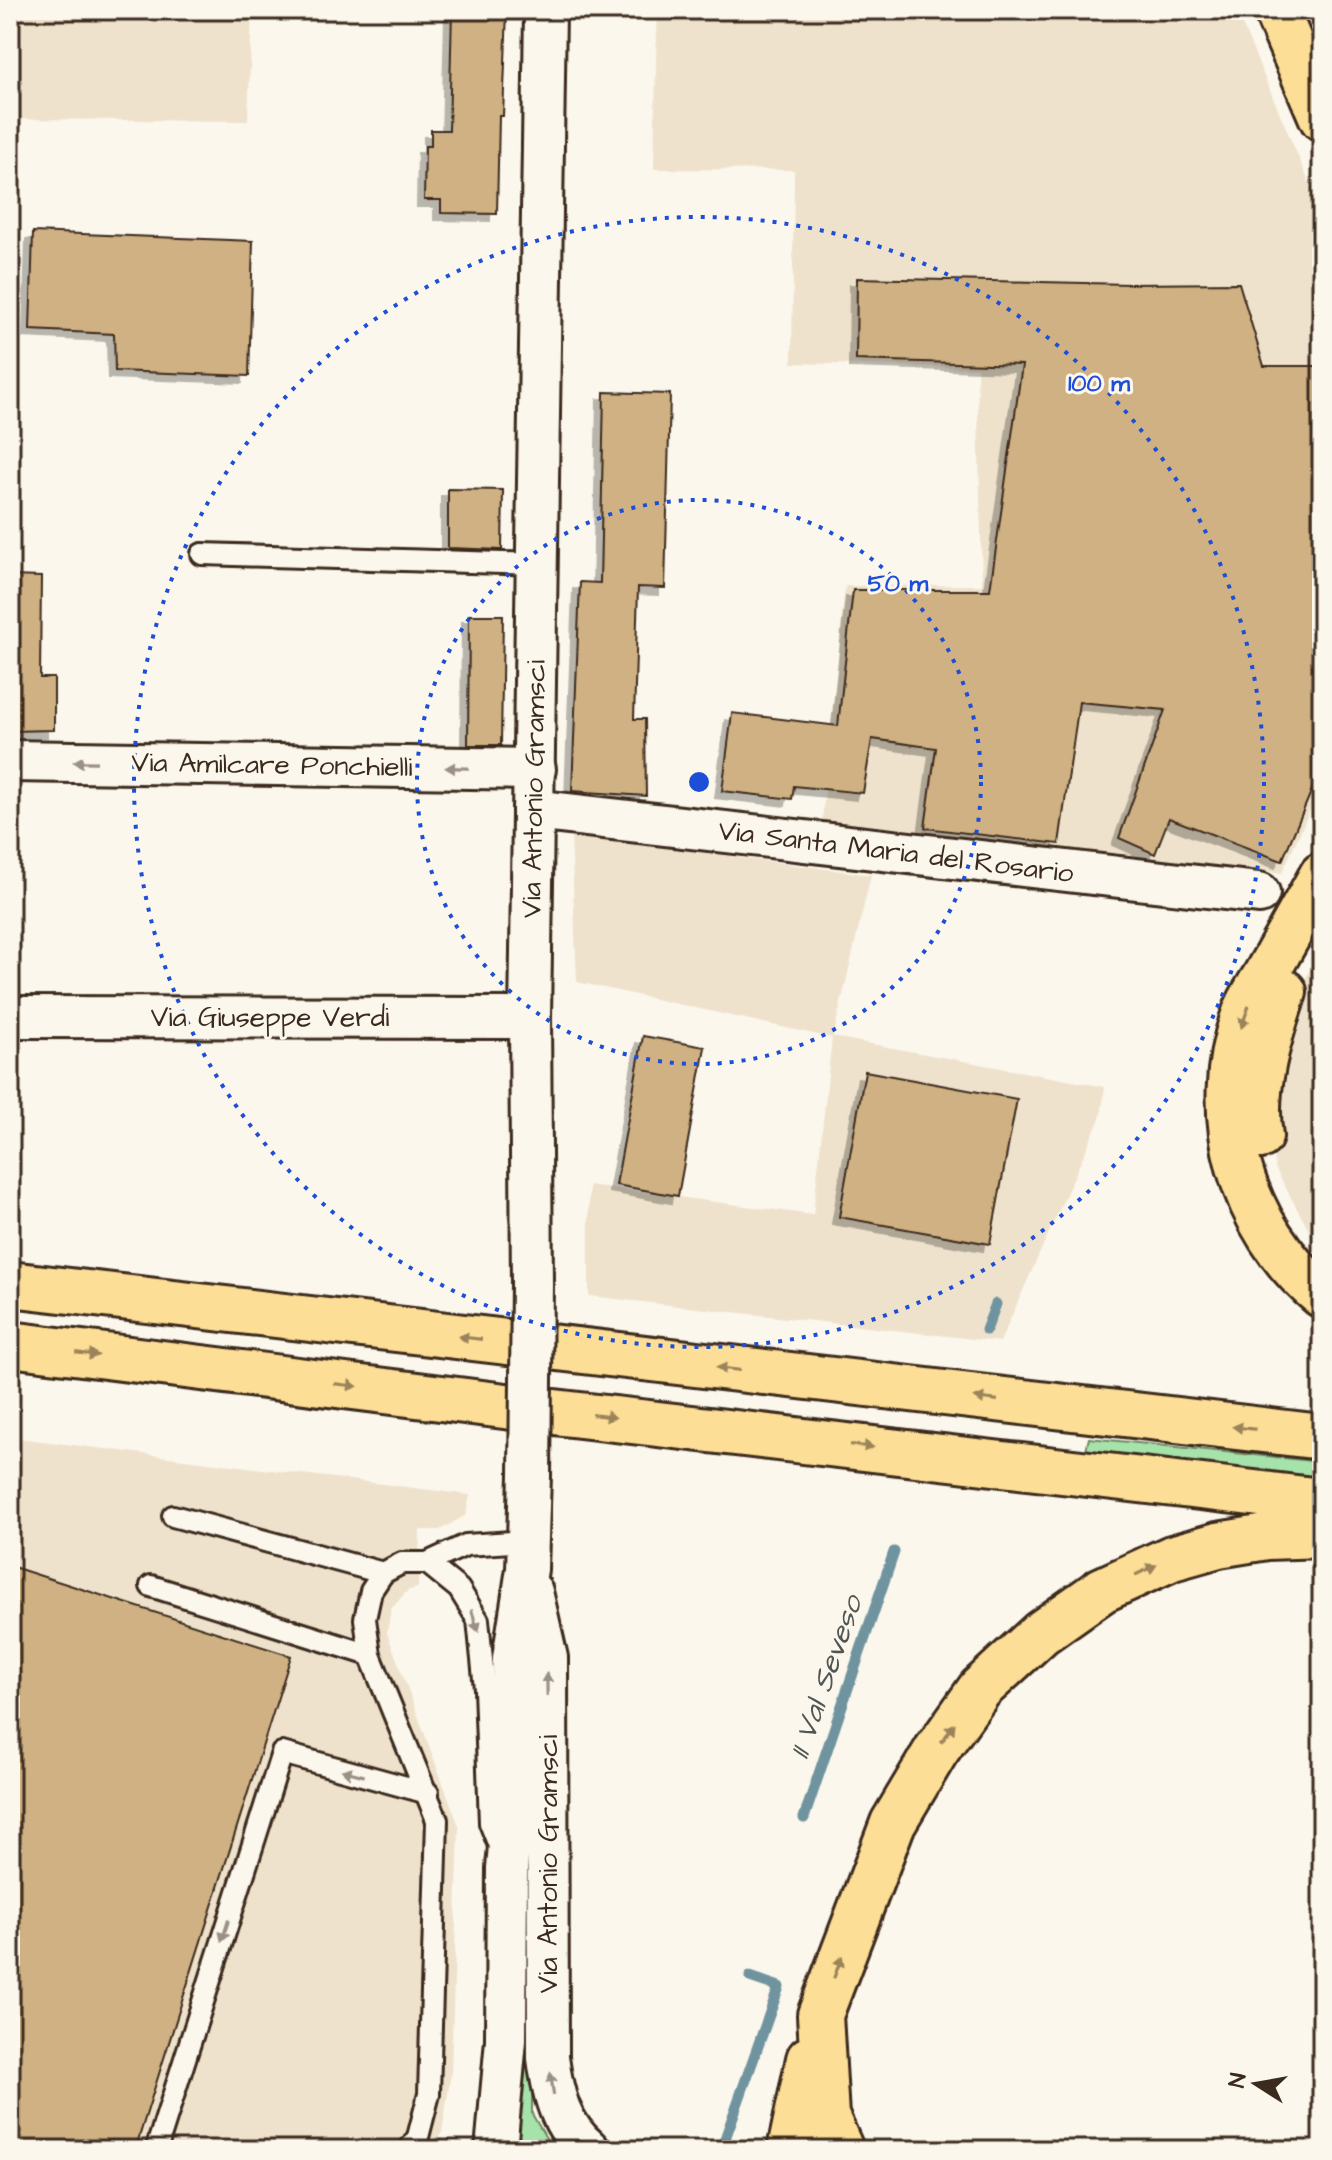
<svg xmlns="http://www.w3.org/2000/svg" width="1332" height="2160" font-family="'Architects Daughter',sans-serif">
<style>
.built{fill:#eee2cc}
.green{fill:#a6e3aa;stroke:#708664;stroke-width:2}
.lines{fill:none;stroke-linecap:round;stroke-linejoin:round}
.stream{stroke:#70949f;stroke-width:11}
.building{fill:#cfb183;stroke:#3b2a1e;stroke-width:2;filter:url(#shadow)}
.service-casing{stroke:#3b2a1e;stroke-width:26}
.minor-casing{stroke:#3b2a1e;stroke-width:46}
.trunk-casing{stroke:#3b2a1e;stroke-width:50}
.motorway-casing{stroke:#3b2a1e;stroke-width:50}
.service{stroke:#fbf7ec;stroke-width:20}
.minor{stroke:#fbf7ec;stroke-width:40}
.trunk{stroke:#fdde96;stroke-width:44}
.motorway{stroke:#fdde96;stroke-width:44}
.minor-bridge-casing{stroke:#3b2a1e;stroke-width:46;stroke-linecap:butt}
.minor-bridge{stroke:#fbf7ec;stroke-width:40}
.oneway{fill:#9b9085}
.oneway2{fill:#9c845a}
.ring{fill:none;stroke:#1d4ed8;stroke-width:4;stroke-dasharray:4 8}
.labels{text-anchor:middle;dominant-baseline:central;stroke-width:6;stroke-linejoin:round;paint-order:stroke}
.street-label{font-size:28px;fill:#3b2a1e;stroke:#fbf7ec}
.water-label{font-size:30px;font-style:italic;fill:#515654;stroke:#fbf7ec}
.centre{fill:#1d4ed8;stroke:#fbf7ec;stroke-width:4}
.ring-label{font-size:24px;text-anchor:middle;font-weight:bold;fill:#1d4ed8;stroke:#fbf7ec;stroke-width:6;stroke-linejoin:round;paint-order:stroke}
</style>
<defs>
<filter id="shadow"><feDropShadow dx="-7" dy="7" stdDeviation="0" flood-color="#0004"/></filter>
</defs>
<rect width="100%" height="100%" fill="#fbf7ec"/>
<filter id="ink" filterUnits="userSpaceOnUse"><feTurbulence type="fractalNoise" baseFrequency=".0125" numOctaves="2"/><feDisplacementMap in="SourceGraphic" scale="16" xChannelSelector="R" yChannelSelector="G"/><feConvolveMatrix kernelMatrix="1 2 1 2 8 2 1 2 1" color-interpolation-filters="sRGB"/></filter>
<g filter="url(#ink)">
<g class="built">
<path d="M10 10H252L248 121 10 119Z"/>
<path d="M657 10H1236L1322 213V783L1282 873 822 821 845 586 982 585 977 368 792 363 794 170 654 169Z"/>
<path d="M571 835 871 875 833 1037 1105 1087 1101 1116 1000 1342 589 1296V1185L813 1215 832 1038 577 982Z"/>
<path d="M1322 943V1246L1314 1240 1275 1168 1268 1088 1283 1027Z"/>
<path d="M10 1437 470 1495 466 1515 440 1530H420L418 1588 408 1590 391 1609 387 1633 459 1826 451 2073 442 2133 432 2150H10Z"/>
</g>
<g class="green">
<path d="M1089 1438 1322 1462V1479L1085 1454Z"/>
<path d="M532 1949V2114L553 2150H514L523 1950Z"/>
</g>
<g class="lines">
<g class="stream">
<path d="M986 1330 996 1304"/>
<path d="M804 1818 894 1552"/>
<path d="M721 2150 779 1987 750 1977"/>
</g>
</g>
<g class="building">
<path d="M452 10H507L503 116H499L497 214 441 213V200H424L425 146H431V130H449Z"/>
<path d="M33 232 253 241 249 376 115 371 114 334 30 330Z"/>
<path d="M857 278 1129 284 1239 283 1264 366H1322V766L1282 861 1169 818 1155 854 1119 838 1165 710 1079 702 1059 844 925 828 936 748 872 739 863 793 794 786 792 799 722 791 732 713 838 726 853 590H990L1022 365 856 360Z"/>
<path d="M604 392 670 394 665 588 638 587 634 719H645L646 796 572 791 580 582 600 583Z"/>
<path d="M448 489 503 490 502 550 448 548Z"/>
<path d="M10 576 41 577 40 678H54V730L10 731Z"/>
<path d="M469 615H503L501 745H468Z"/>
<path d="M643 1036 705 1047 678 1196 616 1185Z"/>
<path d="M865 1071 1017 1099 990 1244 839 1217Z"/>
<path d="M10 1566 291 1656 135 2150H10Z"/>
</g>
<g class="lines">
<g class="service-casing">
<g id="service">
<path d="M202 554 537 564"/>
<path d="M173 1516 383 1573"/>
<path d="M427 1563 459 1589 478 1620 485 1689 490 1823 500 1848"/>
<path d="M151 1586 370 1655"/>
<path d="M156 2150 282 1753 428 1793"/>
<path d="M409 2150 418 2137 429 2094 437 1820 370 1655 365 1619 371 1591 383 1573 402 1563H427L466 1545 527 1541"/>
</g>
</g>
<g class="minor-casing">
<g id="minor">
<path d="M10 761 535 769"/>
<path d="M533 810 1259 893"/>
<path d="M10 1017 530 1018"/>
<path d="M532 1285 530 1018 545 10"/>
<path d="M532 1592 547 1658 548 2058C553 2095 560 2125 589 2150"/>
<path d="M496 2150 506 2040 507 1868 514 1790 513 1659 527 1569 530 1475"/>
</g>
</g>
<g class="trunk-casing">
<g id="trunk">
<path d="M10 1284 1322 1437"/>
<path d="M10 1344 537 1410 1322 1501"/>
<path d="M790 2150 809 2059"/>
<path d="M841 2150 826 2116 820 2015 893 1823 936 1751 980 1689 1041 1633 1102 1590 1172 1558 1218 1545 1267 1537 1322 1535"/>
</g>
</g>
<g class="motorway-casing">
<g id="motorway">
<path d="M1276 10 1322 118"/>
<path d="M1322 875C1304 907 1286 939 1268 971 1261 984 1250 999 1245 1013 1207 1112 1241 1229 1322 1295"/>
<path d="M1260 1136C1252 1090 1269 1036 1284 992"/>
</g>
</g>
<use href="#service" class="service"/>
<use href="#minor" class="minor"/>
<use href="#trunk" class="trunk"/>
<use href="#motorway" class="motorway"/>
<g class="minor-bridge-casing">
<path id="minor-bridge" d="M530 1475 532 1285"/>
</g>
<use href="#minor-bridge" class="minor-bridge"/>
</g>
<defs><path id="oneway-solid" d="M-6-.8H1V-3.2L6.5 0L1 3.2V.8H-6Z" transform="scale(2)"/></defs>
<g class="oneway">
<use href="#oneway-solid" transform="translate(85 762) rotate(-179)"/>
<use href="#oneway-solid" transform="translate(457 768) rotate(-179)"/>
<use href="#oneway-solid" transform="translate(475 1621) rotate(72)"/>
<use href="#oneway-solid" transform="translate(547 1684) rotate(-91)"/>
<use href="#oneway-solid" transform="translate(353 1773) rotate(-165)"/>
<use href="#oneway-solid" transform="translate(225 1931) rotate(108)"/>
<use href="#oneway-solid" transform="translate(552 2084) rotate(-98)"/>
</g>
<g class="oneway2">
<use href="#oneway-solid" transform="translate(1245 1017) rotate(109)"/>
<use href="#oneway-solid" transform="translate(470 1338) rotate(-173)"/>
<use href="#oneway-solid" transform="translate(87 1354) rotate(7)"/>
<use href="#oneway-solid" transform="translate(728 1369) rotate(-173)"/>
<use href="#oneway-solid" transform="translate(346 1385) rotate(7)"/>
<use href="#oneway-solid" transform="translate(986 1399) rotate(-173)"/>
<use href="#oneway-solid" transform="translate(604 1416) rotate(7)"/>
<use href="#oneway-solid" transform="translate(1244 1428) rotate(-173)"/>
<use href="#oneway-solid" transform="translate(862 1446) rotate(7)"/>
<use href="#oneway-solid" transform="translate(1146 1570) rotate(-25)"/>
<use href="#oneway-solid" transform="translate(948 1733) rotate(-54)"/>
<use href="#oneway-solid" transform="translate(838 1967) rotate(-69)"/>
</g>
</g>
<g class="ring">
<circle cx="699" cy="782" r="282"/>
<circle cx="699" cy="782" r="565"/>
</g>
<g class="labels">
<g class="street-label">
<text transform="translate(272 765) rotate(1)">Via Amilcare Ponchielli</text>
<text transform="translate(534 789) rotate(-89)">Via Antonio Gramsci</text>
<text transform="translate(896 852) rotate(7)">Via Santa Maria del Rosario</text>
<text x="270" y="1017">Via Giuseppe Verdi</text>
<text transform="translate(548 1864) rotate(-90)">Via Antonio Gramsci</text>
</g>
<g class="water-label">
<text transform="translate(826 1677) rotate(-71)">11 Val Seveso</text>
</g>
</g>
<circle cx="699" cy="782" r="12" class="centre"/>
<g class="ring-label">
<text x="1099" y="391">100 m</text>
<text x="898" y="591">50 m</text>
</g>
<rect width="1332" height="2160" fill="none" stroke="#fbf7ec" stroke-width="40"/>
<rect x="20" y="20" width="1292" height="2120" fill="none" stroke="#3b2a1e" stroke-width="3" filter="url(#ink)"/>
<g transform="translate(1256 2084) rotate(281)" stroke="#fbf7ec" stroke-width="6" paint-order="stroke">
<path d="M0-6L14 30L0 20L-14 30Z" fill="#3b2a1e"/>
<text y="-12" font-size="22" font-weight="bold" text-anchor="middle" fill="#3b2a1e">N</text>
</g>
</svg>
